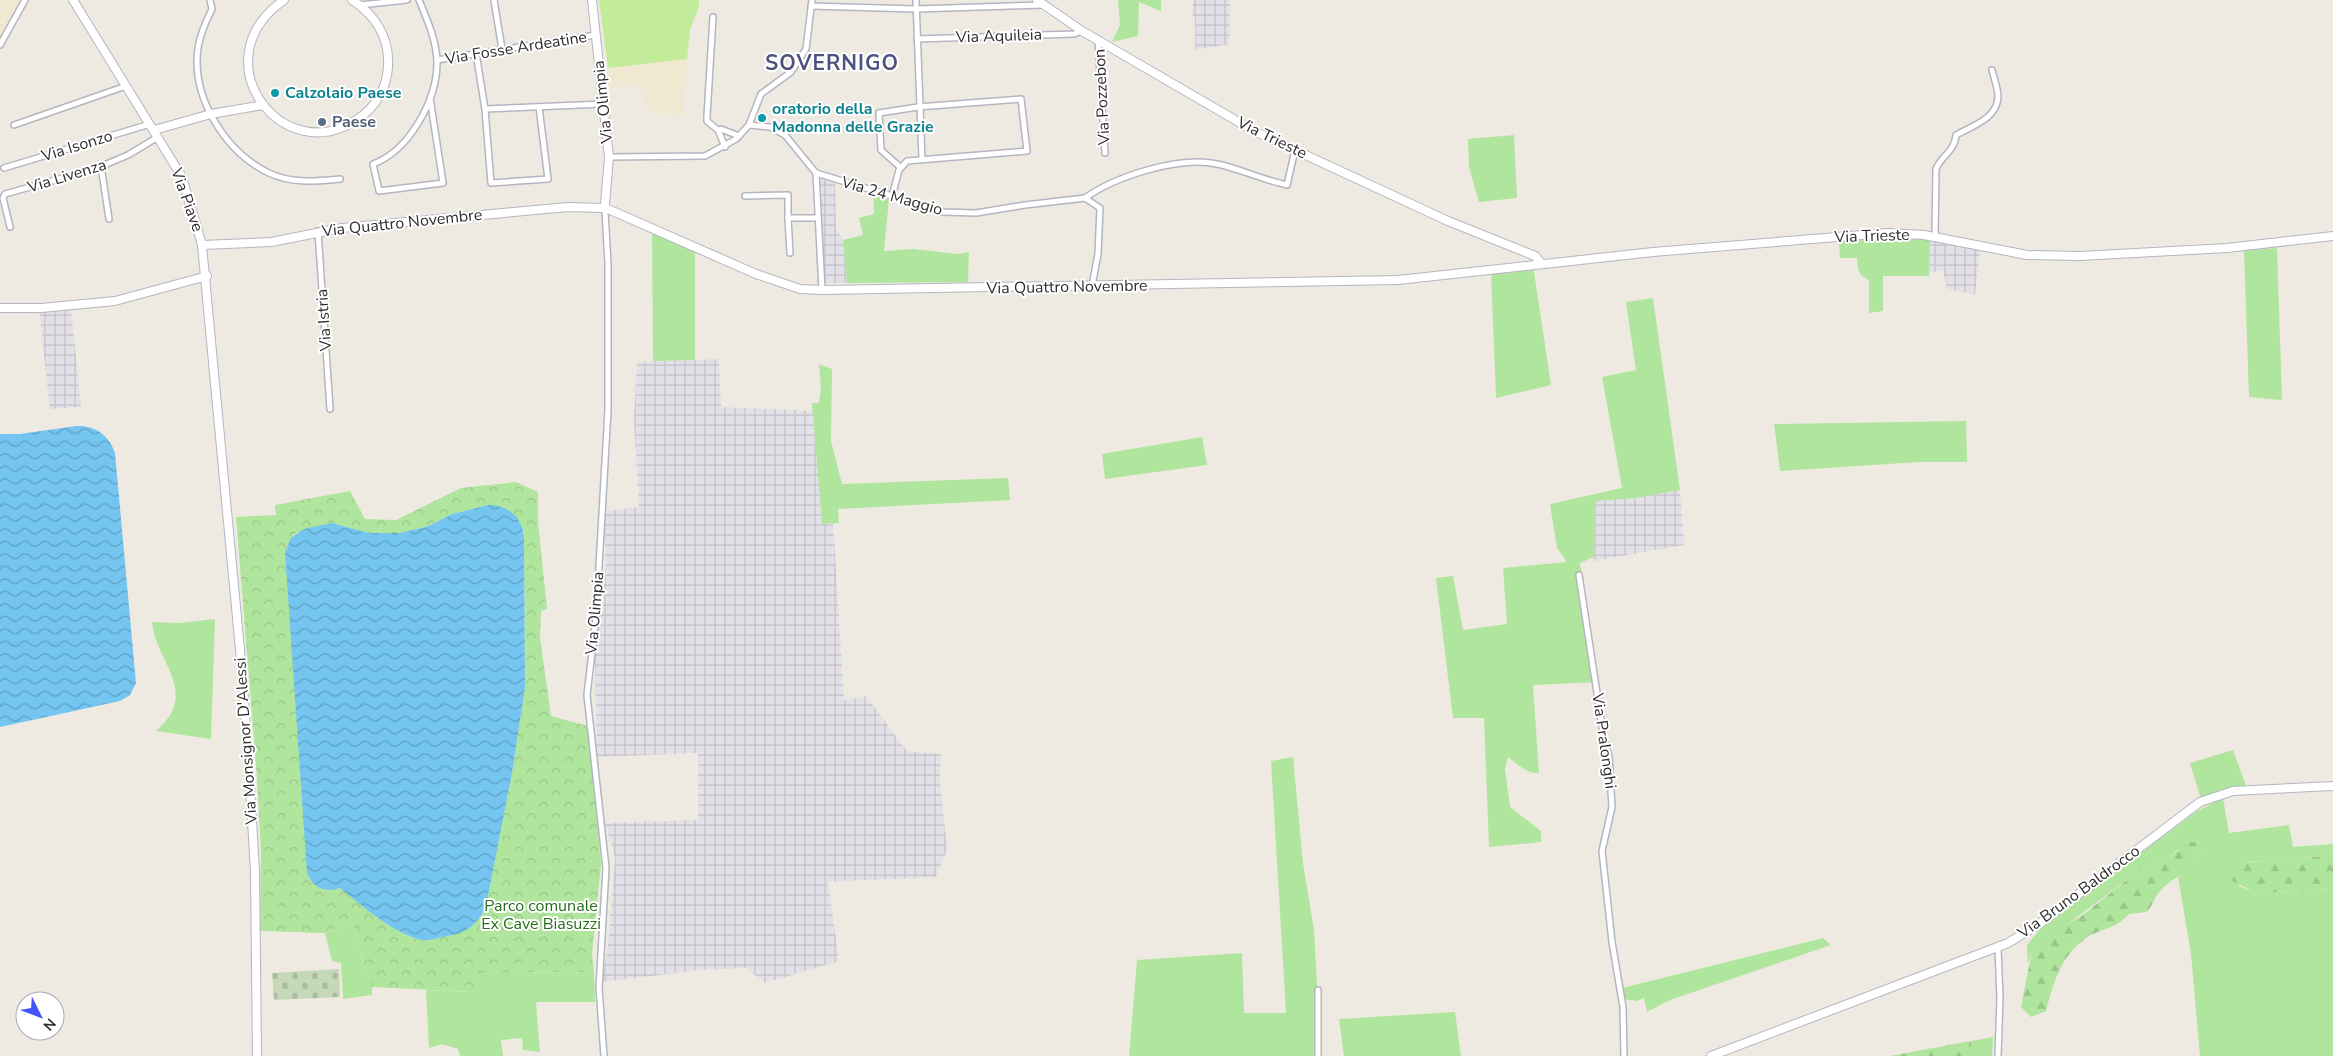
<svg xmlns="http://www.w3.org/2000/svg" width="2333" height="1056" font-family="'Nunito Sans',sans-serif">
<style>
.industrial{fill:url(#industrial-grid)}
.education{fill:#f0e8d0}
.grass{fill:#b0e59d}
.forest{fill:url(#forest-firs)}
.cemetery{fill:url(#cemetery-stones)}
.park{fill:url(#park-crowns);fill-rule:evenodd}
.pitch{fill:#c2ec99}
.water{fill:url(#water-waves)}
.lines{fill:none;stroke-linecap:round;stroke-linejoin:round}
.street-casing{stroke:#b4b5c1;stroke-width:8}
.secondary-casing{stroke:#b4b5c1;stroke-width:10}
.street{stroke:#fff;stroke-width:5}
.secondary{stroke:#fff;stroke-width:8}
.culture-dot{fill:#0f9aa8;stroke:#fff;stroke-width:2}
.service-dot{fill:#5c6f8a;stroke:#fff;stroke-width:2}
.labels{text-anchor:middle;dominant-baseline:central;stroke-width:4;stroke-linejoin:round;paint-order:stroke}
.street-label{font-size:16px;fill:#2e2e2e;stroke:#fff}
.culture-label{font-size:16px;font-weight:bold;fill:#0d838f;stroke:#fff;text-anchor:start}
.service-label{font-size:16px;font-weight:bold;fill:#4e5e75;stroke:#fff;text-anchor:start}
.park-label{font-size:16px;fill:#256e1b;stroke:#fff}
.district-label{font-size:21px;font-weight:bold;letter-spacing:1px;fill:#4d5280;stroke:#fff}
</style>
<defs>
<pattern id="industrial-grid" width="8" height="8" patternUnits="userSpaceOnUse" patternTransform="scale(1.25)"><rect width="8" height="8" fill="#e3e1e8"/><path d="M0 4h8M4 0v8" fill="none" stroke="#c3c1c7"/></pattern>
<pattern id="forest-firs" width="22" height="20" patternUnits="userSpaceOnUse" patternTransform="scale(1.25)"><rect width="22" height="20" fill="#b0e59d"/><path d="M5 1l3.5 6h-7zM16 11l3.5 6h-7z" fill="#98c588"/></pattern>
<pattern id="cemetery-stones" width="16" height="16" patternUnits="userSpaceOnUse" patternTransform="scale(1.25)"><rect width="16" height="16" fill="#c5d9b8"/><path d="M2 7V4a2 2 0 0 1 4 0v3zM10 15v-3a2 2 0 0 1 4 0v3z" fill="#aabb9e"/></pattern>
<pattern id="park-crowns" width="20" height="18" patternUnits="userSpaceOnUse" patternTransform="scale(1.25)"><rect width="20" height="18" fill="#b0e59d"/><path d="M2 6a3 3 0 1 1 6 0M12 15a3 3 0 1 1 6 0" fill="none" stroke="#98c588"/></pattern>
<pattern id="water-waves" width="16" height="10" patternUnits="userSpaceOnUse" patternTransform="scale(1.25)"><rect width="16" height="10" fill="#74c5f0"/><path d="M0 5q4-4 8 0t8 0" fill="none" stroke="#60a0c3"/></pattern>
</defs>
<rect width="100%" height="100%" fill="#efeae1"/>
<g class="industrial">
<path d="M1193 0H1230L1229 44 1195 50V18L1192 14Z"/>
<path d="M818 178 835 182 836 230 844 240 847 283H825Z"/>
<path d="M1930 239 1980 250 1975 295 1947 289 1943 270 1929 273Z"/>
<path d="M71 308 81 407 50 409 39 309Z"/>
<path d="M719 359 721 407 813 411 822 524 833 523 844 700 866 696 907 751 941 754 940 781 947 850 936 877 828 882 839 961 765 983 746 968 702 970 602 982 608 946 615 858 605 823 698 820V753L597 757 595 660 596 626 606 567 605 511 639 507 634 420 637 362Z"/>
<path d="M1680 490 1684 545 1594 561 1595 500 1636 498Z"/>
</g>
<g class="education">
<path d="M0 0H22L0 40Z"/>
<path d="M679 59H687L683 115 649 113 640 84 610 88 608 68Z"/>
</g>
<g class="grass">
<path d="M1118 0H1161V11L1139 2 1138 36 1112 42 1120 25Z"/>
<path d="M1514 135 1517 198 1479 202 1469 167 1468 139Z"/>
<path d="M873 192 889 199 884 251 913 249 958 254 969 252 968 282 847 283 843 240 863 235 859 218 874 214Z"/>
<path d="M652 231 695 249V360L653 361Z"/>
<path d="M1898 234 1930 239 1929 276H1883V311L1869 313V280C1858 275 1858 270 1857 258H1840L1839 238Z"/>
<path d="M2277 248 2282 400 2249 397 2244 251Z"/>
<path d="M1533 265 1551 385 1496 398 1491 271Z"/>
<path d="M1653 298 1680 490 1636 498 1595 501 1594 557 1580 563 1598 682 1533 685 1539 773C1527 774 1517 764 1508 757L1505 769 1510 807 1541 831V842L1489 847 1484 718H1453L1436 578 1453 576 1463 630 1507 624 1503 568 1567 562 1557 548 1550 504 1622 488 1602 377 1636 370 1626 302Z"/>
<path d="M819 364 832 369 831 441 842 484 1008 478 1010 500 838 509 839 523 822 524 812 403H819L821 387Z"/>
<path d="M1966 421 1967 462H1919L1780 471 1774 424Z"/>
<path d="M1202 437 1207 465 1105 479 1102 454Z"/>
<path d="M215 619 211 739 156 731C201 693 156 663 152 622L179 623Z"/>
<path d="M2233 750 2246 786 2220 790 2201 799 2190 763Z"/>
<path d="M1293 757 1303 863 1314 930 1321 1056H1129L1137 960 1242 953 1244 1013H1286L1271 761Z"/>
<path d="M2223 798 2229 833 2289 825 2293 847 2333 844V855L2325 856 2247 862 2239 886 2256 893 2333 889V1056H2200L2191 954 2178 877 2201 854 2177 850 2169 857 2137 872 2032 951 2028 965 2027 945 2042 927 2197 811Z"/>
<path d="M349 923 353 925 358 946 372 987V995L343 999 341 963 332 961 325 933Z"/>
<path d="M1823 938 1831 945 1670 1000 1647 1012 1644 998 1637 1001 1623 999 1622 988Z"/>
<path d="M594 972 595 1002H536L540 1052 523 1050 522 1038 501 1040 503 1056H460L458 1049 442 1044 429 1048 426 990 470 992 478 973Z"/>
<path d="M1455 1012 1461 1056H1344L1339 1019Z"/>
<path d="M1993 1037 1992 1056H1971V1041Z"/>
</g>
<g class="forest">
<path d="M2190 842H2197L2202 847C2199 866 2174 877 2162 889 2155 895 2153 905 2147 912L2129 914C2115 930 2101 928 2086 938 2060 957 2054 982 2046 1011L2031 1017 2021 1007 2032 951 2048 935 2080 917 2137 872 2169 857Z"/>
<path d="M2333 855V889L2256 893 2232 881C2233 876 2232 870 2236 866 2244 860 2316 858 2333 855Z"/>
<path d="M1971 1041V1056H1890Z"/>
</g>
<path class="cemetery" d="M339 969 340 997 274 1000 272 973Z"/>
<path class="park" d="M516 482 538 492V522L547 609 541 611 540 638 551 716 588 726 601 864 592 954 594 972 478 973 471 992 372 987 358 946 353 925 349 923 325 933 260 931 261 853 257 778 236 517 276 515 275 505 350 491 365 519 396 520 461 488ZM488 505C506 504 518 515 524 532L525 688 512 772 487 901C480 921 469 931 449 935 441 937 430 941 422 940 392 933 364 906 340 888 326 891 316 889 308 876L286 549 296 533 332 523 369 533H399L429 526 452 514Z"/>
<path class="pitch" d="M599 0H699V7L690 30 687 59 608 68Z"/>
<g class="water">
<path d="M76 426C95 425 109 435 115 453L136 683 130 695 120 701 0 727V434H20Z"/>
<path d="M488 505C507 504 522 517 524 536L525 688 512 773 487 901C482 919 471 931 453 935 444 936 431 941 422 940 392 933 364 907 340 888 325 893 313 888 307 873L285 552 291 538 304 529 332 523 369 533H399L429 526 452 514Z"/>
</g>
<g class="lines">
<g class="street-casing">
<g id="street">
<path d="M210 0 212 9C206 21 200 34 198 48 191 97 225 152 269 173 292 184 316 181 340 179"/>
<path d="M419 0C427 19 437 42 437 63 437 100 409 151 373 164L379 191 443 183 430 98"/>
<path d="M494 0 502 49"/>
<path d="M916 0 922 159"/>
<path d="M360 5 407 0"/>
<path d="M811 6 916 9 1043 5"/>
<path d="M713 17 707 116V121L719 131"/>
<path d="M917 39 1074 34 1082 31"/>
<path d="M1098 41 1105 153"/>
<path d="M0 45 25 0"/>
<path d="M476 53 485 109 491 183 548 179 539 107"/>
<path d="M437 60 596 35"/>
<path d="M485 109 604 104"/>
<path d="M14 125 126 86"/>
<path d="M749 125 770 127 785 135 816 173 892 196 918 207 943 212 976 213 1025 205 1085 198 1100 208 1098 254 1092 286"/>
<path d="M725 147 719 132 721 129 739 136"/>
<path d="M609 157 705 156 736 139 749 125 761 94 791 72 806 49 812 0"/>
<path d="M101 166 109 219"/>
<path d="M4 168 150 124"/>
<path d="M816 173 822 290"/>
<path d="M745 196 788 195V218H818"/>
<path d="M892 196 899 170 907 161 1027 151 1021 99 918 107 879 113 881 150 900 167"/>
<path d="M1085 198C1116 176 1179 156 1217 164 1241 169 1263 180 1287 185L1295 150"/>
<path d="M788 218 790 253"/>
<path d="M10 227 3 198 5 194 95 169 128 155 158 137"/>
<path d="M318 231 330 409"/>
<path d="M1935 237 1936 169C1941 156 1955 151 1956 135 1972 126 1997 119 1998 97 1998 89 1994 78 1992 70"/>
<path d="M1579 575 1604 739 1609 757 1612 807 1602 851 1612 942 1623 1007 1624 1056"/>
<path d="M1318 990V1056"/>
<path d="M604 1056 599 988 606 868 587 695 596 618 608 410V264L605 211"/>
<path d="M1998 1056 2000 998 1998 948"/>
</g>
</g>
<g class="secondary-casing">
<g id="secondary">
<path d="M73 0 182 177 202 245 242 671 249 769 255 872 257 1056"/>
<path d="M284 0C198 60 284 172 359 118 376 107 387 87 388 67 390 39 376 15 352 0"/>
<path d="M592 0 609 157 605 204"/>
<path d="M1037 0 1082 31 1256 132 1448 221 1535 256 1542 264"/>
<path d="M154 130 211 114 263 105"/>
<path d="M608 209 756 274 800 289 822 290 1398 280 1653 252 1887 233 1924 235 2027 255 2080 256 2227 248 2333 236"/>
<path d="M202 245 271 242 342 228 568 207 602 208"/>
<path d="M0 308H41L115 301 207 276"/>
<path d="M1711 1056 2008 943 2039 924 2200 802 2233 791 2333 786"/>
</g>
</g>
<use href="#street" class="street"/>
<use href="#secondary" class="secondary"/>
</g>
<g class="culture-dot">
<circle cx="275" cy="93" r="5"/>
<circle cx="762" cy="118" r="5"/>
</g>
<circle class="service-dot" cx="322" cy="122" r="5"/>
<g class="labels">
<g class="street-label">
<text transform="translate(999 36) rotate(-2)">Via Aquileia</text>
<text transform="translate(516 48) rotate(-9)">Via Fosse Ardeatine</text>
<text transform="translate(1102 97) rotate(-93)">Via Pozzebon</text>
<text transform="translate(603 102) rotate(-96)">Via Olimpia</text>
<text transform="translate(1272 138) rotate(26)">Via Trieste</text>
<text transform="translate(77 146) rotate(-17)">Via Isonzo</text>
<text transform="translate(67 176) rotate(-17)">Via Livenza</text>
<text transform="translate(892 196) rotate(16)">Via 24 Maggio</text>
<text transform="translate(187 200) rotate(70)">Via Piave</text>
<text transform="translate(402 223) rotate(-6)">Via Quattro Novembre</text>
<text transform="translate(1872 236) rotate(-2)">Via Trieste</text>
<text transform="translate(1067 287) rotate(-1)">Via Quattro Novembre</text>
<text transform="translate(324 320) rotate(-94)">Via Istria</text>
<text transform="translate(595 613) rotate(-85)">Via Olimpia</text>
<text transform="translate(246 741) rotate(-94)">Via Monsignor D'Alessi</text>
<text transform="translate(1604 741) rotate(82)">Via Pralonghi</text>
<text transform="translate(2079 892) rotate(-36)">Via Bruno Baldrocco</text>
</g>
<g class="culture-label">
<text x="285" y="93">Calzolaio Paese</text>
<text x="772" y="109">oratorio della<tspan x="772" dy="18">Madonna delle Grazie</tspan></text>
</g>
<g class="service-label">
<text x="332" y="122">Paese</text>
</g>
<g class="park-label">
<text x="541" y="906">Parco comunale<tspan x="541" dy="18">Ex Cave Biasuzzi</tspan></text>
</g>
<g class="district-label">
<text x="832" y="63">SOVERNIGO</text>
</g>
</g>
<g transform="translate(40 1016) rotate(132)"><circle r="24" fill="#ffffff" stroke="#ababab"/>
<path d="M0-4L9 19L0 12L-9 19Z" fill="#4155fb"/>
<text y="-8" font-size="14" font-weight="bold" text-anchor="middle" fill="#2e2e2e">N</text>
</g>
</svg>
